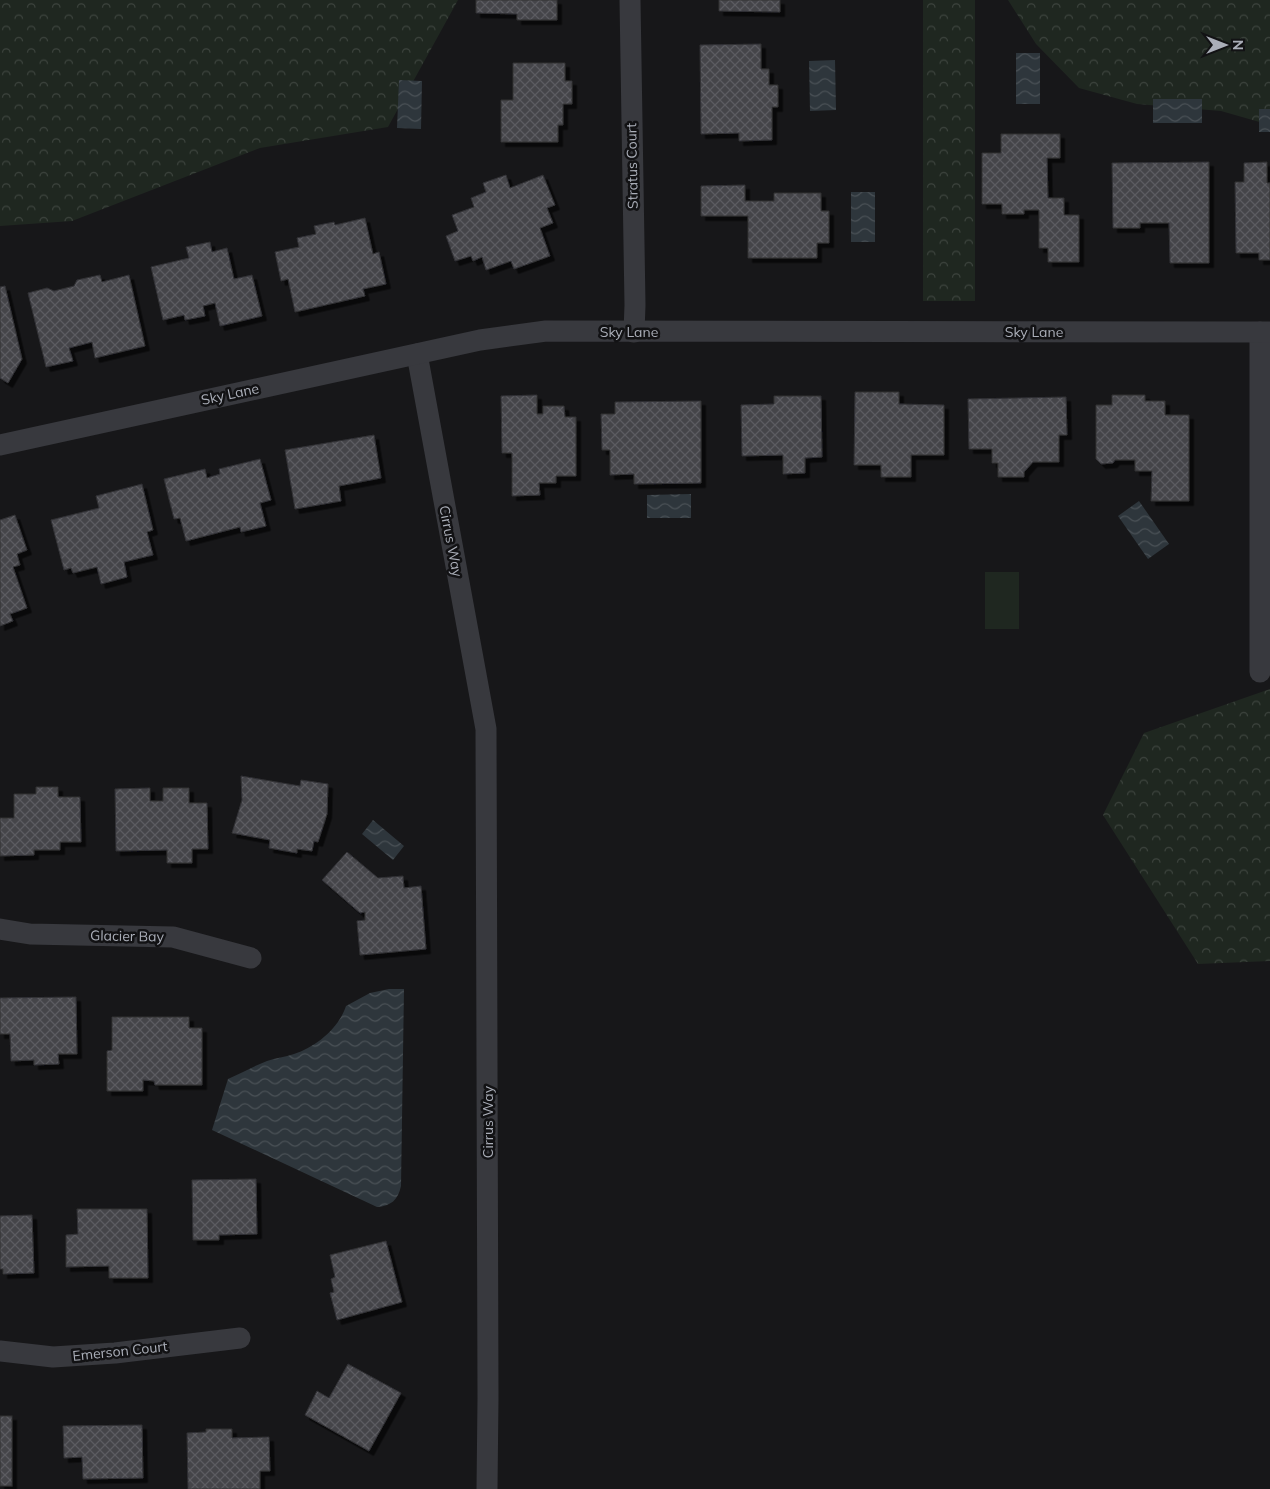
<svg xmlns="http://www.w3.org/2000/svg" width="1270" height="1489" font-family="Mulish,sans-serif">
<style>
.forest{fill:url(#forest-crowns)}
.pitch{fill:#1f2720}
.water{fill:url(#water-waves)}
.building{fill:url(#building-cross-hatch);stroke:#313135;filter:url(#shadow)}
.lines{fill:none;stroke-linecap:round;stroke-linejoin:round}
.minor{stroke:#38393e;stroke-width:21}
.labels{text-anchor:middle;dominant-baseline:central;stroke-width:5;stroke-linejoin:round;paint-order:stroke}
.street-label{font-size:14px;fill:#aaaeb8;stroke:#121214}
</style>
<defs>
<pattern id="forest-crowns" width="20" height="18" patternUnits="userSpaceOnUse" patternTransform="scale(1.25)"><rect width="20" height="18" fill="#1f2720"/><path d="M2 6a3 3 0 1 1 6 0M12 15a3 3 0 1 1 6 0" fill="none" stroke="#3d443e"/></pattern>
<pattern id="water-waves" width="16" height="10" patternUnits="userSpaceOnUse" patternTransform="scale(1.25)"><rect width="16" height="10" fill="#2e363c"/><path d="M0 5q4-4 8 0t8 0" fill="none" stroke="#4a5156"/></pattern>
<pattern id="building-cross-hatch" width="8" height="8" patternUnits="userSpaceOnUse" patternTransform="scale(1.25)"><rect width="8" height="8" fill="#444449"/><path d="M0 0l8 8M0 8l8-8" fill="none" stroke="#5c5c61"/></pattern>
<filter id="shadow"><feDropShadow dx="4.5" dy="4.5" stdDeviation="0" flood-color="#0009"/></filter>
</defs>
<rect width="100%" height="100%" fill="#171719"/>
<g class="forest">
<path d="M0 0H458L388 127 260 148 72 221 0 226Z"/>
<rect x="923" y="0" width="52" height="301"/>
<path d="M1008 0H1270V125L1221 111 1137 104 1079 88 1036 44Z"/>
<path d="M1270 689V961L1198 964 1103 815 1144 733Z"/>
</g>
<rect class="pitch" x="985" y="572" width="34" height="57"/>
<g class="water">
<rect x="1016" y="53" width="24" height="51"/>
<path d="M835 60 836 110 810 111 809 61Z"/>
<path d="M399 80 422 81 421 129 397 128Z"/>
<rect x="1153" y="99" width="49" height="24"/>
<rect x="1259" y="109" width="11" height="23"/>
<rect x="851" y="192" width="24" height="50"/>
<path d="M691 494V518H647V495Z"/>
<path d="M1139 501 1169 544 1148 559 1118 516Z"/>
<path d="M373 820 404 846 393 860 362 834Z"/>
<path d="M389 989H404L401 1186C398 1200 391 1206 377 1207L212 1130 228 1079C241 1073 254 1066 267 1061 276 1058 285 1057 294 1054 316 1047 339 1028 346 1006L370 993Z"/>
</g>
<g class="building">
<path d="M476 0H557V20H517V14L476 13Z"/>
<path d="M719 0H780V12L719 11Z"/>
<path d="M761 44V69H769V85H778V107H772V140L739 141V133L701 134 700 45Z"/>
<path d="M513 63H565V81H572V104H563V125H558V142H501V100H513Z"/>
<path d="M1001 134H1060V158H1047L1048 198H1064V215H1079V262H1048V248H1039V210H1024V214H1002V204H982V153H1001Z"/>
<path d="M1209 162V263H1170L1169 223H1140V228H1113L1112 163Z"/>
<path d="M1267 162V183H1270V260H1259V253H1236L1235 182H1244V163Z"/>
<path d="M506 175 510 188 543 175 555 205 547 208 553 223 540 228 550 256 514 269 511 261 486 270 482 257 473 261 471 256 455 261 446 236 458 231 452 215 474 207 471 198 486 192 483 183Z"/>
<path d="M745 185V201H774V193H821V211H829V243H817V258H748V216H701V186Z"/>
<path d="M365 218 373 254 379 252 386 284 363 289 365 296 295 312 288 279 281 281 275 252 299 247 297 238 316 234 314 226 334 222 335 225Z"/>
<path d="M210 242 212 252 227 248 234 279 252 275 262 316 220 326 215 303 203 306 205 316 185 320 184 315 163 320 151 267 189 258 186 247Z"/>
<path d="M100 275 102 282 129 275 145 346 95 358 92 342 69 348 73 361 46 367 28 293 47 288 54 291 74 286 77 280Z"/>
<path d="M5 286 22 359 8 383 0 378V287Z"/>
<path d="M855 392H899V404L944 405V455H911V477H881V465H854Z"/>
<path d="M537 395V414H543V406H564L565 417H576V476H556V483H539L540 495 512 496V453H502L501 396Z"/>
<path d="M1112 395H1145V401H1165V415H1189V501H1151L1152 471H1135V460H1115L1113 463 1101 464 1096 459V405H1112Z"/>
<path d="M774 396H821L822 457 805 458V473L783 474V455L742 456 741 405 774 404Z"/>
<path d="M1066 397 1067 435H1059V462H1033L1024 472V477H998V463H992V449H969L968 399Z"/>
<path d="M701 401V483L634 484V474L610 475V450H602L601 414H615V402Z"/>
<path d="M374 435 381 478 339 486 341 501 295 509 285 450Z"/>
<path d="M260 459 271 500 260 503 266 526 241 532 240 527 186 541 180 518 174 519 164 479 205 469 207 478 220 474 219 469Z"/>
<path d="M142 484 153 530 147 532 153 555 124 562 127 577 101 584 97 567 73 573 71 568 64 570 51 520 99 508 96 496Z"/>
<path d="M15 515 27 550 17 554 20 565 13 567 27 608 10 614 13 621 0 626V520Z"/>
<path d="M241 776 300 786 301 780 328 784 327 814 318 842 314 841 312 851 297 849V853L269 848 270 840 232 833 242 800Z"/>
<path d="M36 787H58V797H80L81 842H60V850H34V855L0 856V818H14V794H36Z"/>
<path d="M150 788V801H163V788H189V803H207L208 849H192V863H167V850L116 851 115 789Z"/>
<path d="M347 852 378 878 403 876 404 888 421 886 426 949 360 955 357 921 365 920V912L360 913 322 880Z"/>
<path d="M76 997 77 1054H58L59 1064 34 1065V1060L11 1061 10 1034H0V998Z"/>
<path d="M112 1017H189V1028H202V1085H155L154 1081 143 1080V1091H107V1051L112 1050Z"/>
<path d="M256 1179 257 1234 219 1235V1240H193L192 1180Z"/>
<path d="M77 1209H147L148 1278H109V1266L66 1267V1235L78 1234Z"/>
<path d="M32 1215 34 1273 3 1274V1269H0V1216Z"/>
<path d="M386 1241 402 1302 337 1320 330 1293 334 1292 331 1279 335 1277 330 1255Z"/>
<path d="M348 1364 401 1393 369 1451 305 1415 317 1391 329 1398Z"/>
<rect x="0" y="1416" width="12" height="70"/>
<path d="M142 1425 143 1478 83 1479 82 1457 64 1458 63 1426Z"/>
<path d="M206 1429H232V1438L269 1437 270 1471H260V1489H188L187 1433 206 1432Z"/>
</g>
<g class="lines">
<g class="minor">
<path d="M630 0 635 305 634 332"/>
<path d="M1260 332V672"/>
<path d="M417 354 486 729 488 1398 487 1489"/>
<path d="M0 445 480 340 546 331 1270 332"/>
<path d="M0 929 30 934 173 937 251 958"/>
<path d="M0 1351 53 1357 115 1353 240 1338"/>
</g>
</g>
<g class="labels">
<g class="street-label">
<text transform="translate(632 166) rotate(-91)">Stratus Court</text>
<text x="629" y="332">Sky Lane</text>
<text x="1034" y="332">Sky Lane</text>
<text transform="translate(230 394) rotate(-12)">Sky Lane</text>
<text transform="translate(451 541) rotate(79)">Cirrus Way</text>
<text transform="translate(127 936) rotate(1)">Glacier Bay</text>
<text transform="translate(488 1122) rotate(-90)">Cirrus Way</text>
<text transform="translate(120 1351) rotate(-6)">Emerson Court</text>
</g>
</g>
<g transform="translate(1225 45) rotate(90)" stroke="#121214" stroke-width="4" paint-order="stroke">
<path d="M0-4L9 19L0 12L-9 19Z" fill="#aaaeb8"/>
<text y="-8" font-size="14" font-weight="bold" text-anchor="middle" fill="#aaaeb8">N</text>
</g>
</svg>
